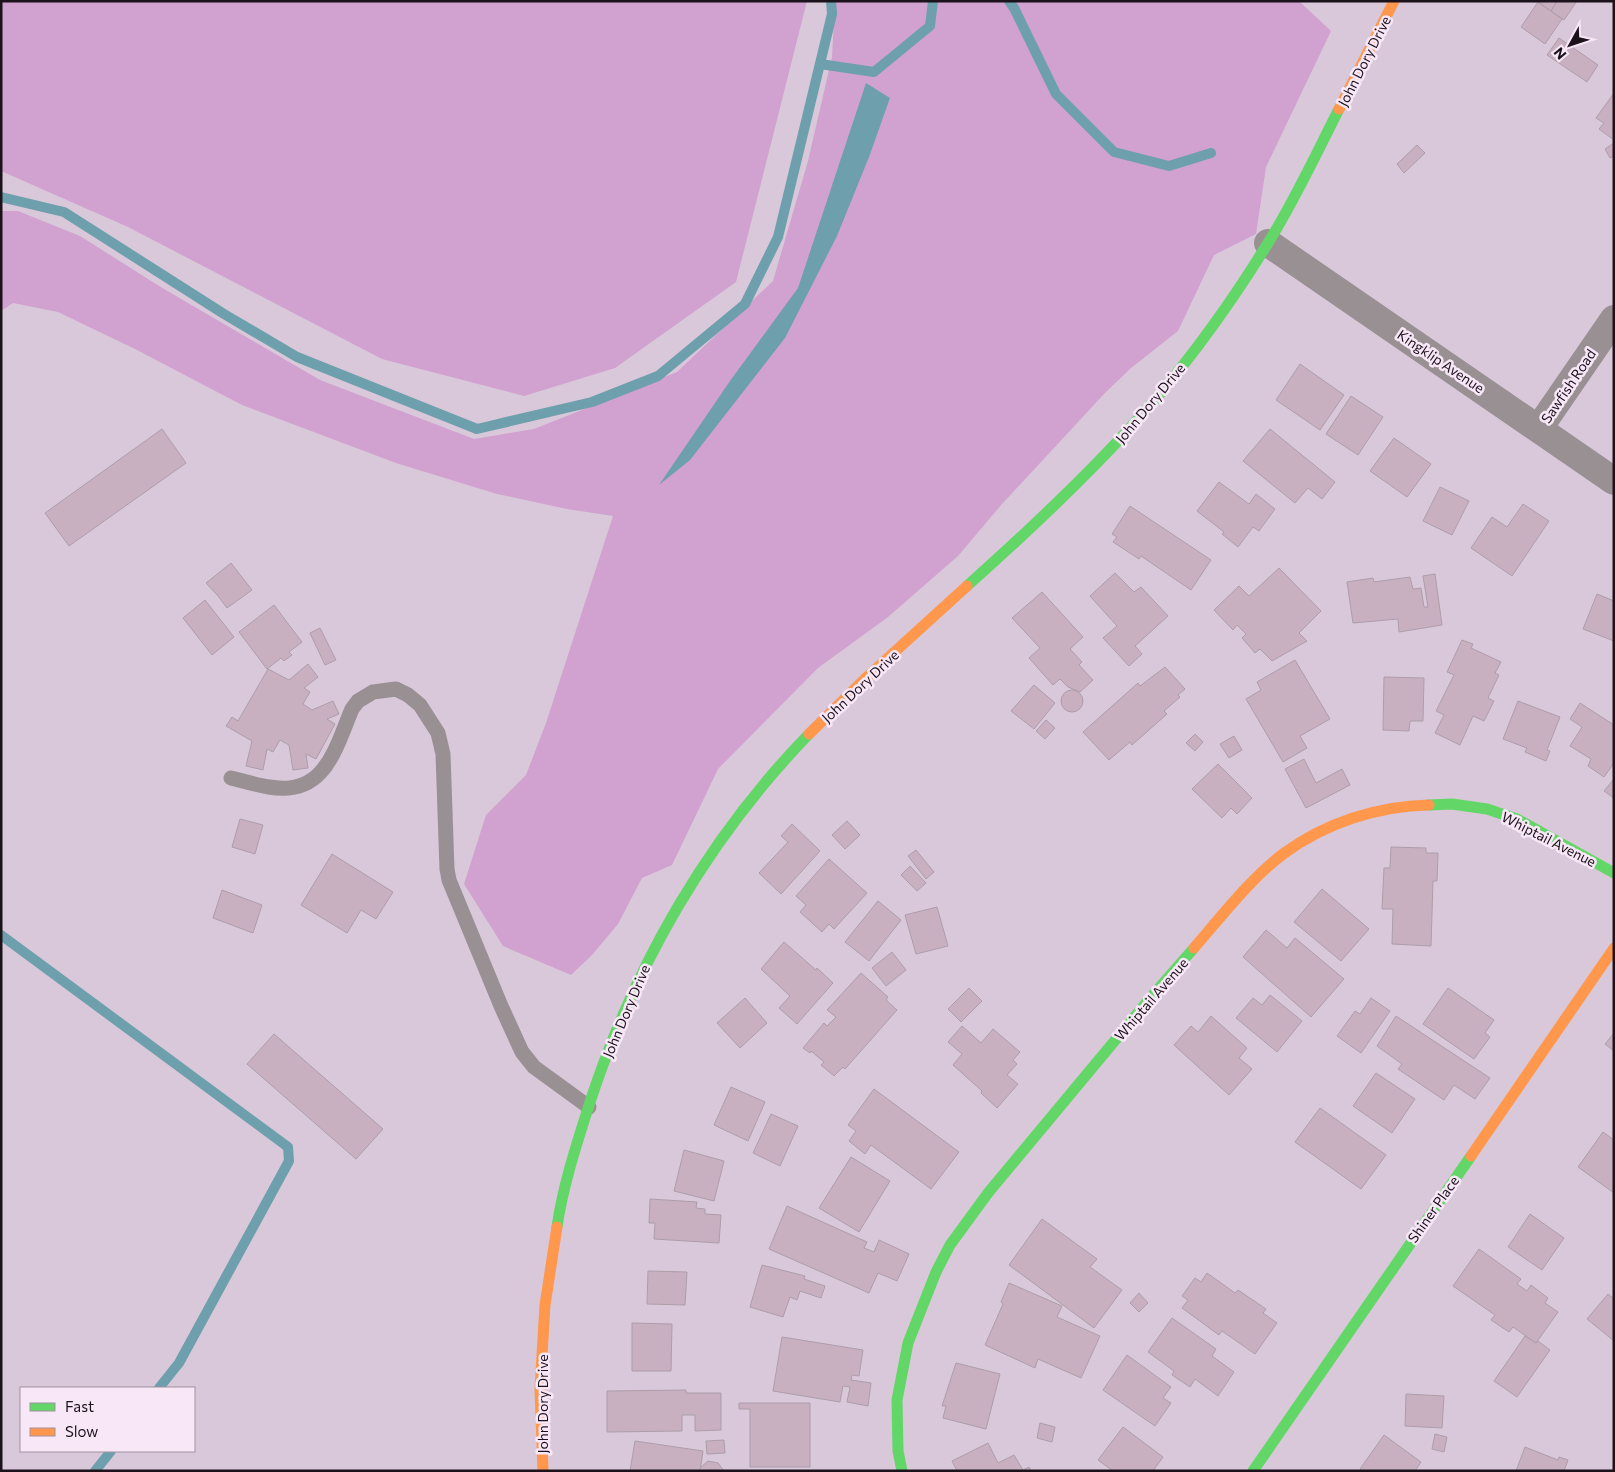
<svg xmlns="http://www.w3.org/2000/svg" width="1615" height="1472" font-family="Commissioner,sans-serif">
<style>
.forest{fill:#d1a1d0}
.water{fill:#6d9fac}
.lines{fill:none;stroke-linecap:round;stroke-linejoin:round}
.stream{stroke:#6d9fac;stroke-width:10}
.building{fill:#c8b0c1;stroke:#ac9ea9}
.lane{stroke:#999093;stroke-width:15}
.street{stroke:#999093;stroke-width:28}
.fast{stroke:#63d668;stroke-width:11}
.slow{stroke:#ff974d;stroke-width:11}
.labels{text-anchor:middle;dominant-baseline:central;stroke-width:5;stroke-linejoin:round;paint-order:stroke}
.street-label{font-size:14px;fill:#1c121c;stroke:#f8e8f7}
</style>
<rect width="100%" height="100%" fill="#d9c8d9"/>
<g class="forest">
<path d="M1 1H807L736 282 615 368 524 396 382 359 128 227 1 171Z"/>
<path d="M835 1H1299L1331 31 1266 167 1256 234 1214 255 1178 331 1131 368 1104 394 1002 504 958 556 888 617 818 668 718 769 672 865 642 878 618 924 592 955 571 975 503 946 464 884 486 815 526 775 546 723 613 516 567 509 497 494 396 463 242 405 135 349 58 312 13 303 1 311V211H18L80 236 159 286 320 380 474 439 534 429 677 372 773 281 808 161 832 57Z"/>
</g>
<path class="water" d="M866 83 890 98 869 157 837 236 785 338 690 460 659 485 730 381 798 288Z"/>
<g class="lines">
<g class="stream">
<path d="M1009 1 1014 8 1056 94 1114 152 1169 166 1211 153"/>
<path d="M820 64 874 72 930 26 933 1"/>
<path d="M1 197 64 212 224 314 297 357 477 429 592 402 658 376 745 304 778 237 832 14 831 1"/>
<path d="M1 935 288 1147 289 1161 179 1363 159 1388"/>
<path d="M95 1471 111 1451"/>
</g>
</g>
<g class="building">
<path d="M1537 1H1557L1551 11Z"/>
<path d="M1557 1H1577L1564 20 1551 11Z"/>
<path d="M1538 2 1562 19 1545 44 1521 27Z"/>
<path d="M1559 38 1598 65 1587 82 1547 55Z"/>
<path d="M1614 93V140L1599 129 1604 123 1596 118Z"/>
<path d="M1614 143V156L1610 158 1605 149Z"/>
<path d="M1417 145 1425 153 1404 173 1397 164Z"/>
<path d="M1300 364 1344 395 1320 430 1276 400Z"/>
<path d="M1351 396 1383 417 1358 455 1326 434Z"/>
<path d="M162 429 186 463 69 546 45 513Z"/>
<path d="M1270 429 1335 482 1322 499 1308 488 1295 503 1243 461Z"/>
<path d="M1394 438 1431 464 1407 497 1370 471Z"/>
<path d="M1219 482 1249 504 1256 494 1275 509 1259 531 1253 527 1238 547 1222 534 1224 532 1197 511Z"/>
<path d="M1440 487 1469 501 1452 535 1423 521Z"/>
<path d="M1523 504 1549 521 1512 576 1471 548 1492 517 1507 527Z"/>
<path d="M1130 506 1211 560 1191 590 1141 556 1139 559 1113 542 1117 537 1112 534Z"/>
<path d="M231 563 252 590 227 608 218 596 206 583Z"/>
<path d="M1279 568 1321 611 1299 633 1307 641 1272 661 1260 649 1255 653 1242 638 1246 634 1237 625 1233 630 1214 610 1239 586 1249 596Z"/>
<path d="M1115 573 1134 592 1141 587 1168 616 1135 646 1142 654 1129 666 1103 638 1117 626 1090 596Z"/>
<path d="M1435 574 1442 625 1399 632 1398 619 1353 623 1347 582 1373 578 1374 582 1410 577 1413 589 1421 588 1424 607H1428L1423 576Z"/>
<path d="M1042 592 1083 637 1070 649 1082 662 1079 665 1093 680 1080 692 1068 687 1060 679 1053 685 1029 658 1040 648 1012 618Z"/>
<path d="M1597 594 1614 601V641L1583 629Z"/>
<path d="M205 600 234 637 212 655 183 618Z"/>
<path d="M274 605 302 642 289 652 292 655 284 661 281 658 267 669 239 632Z"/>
<path d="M320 628 336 660 325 665 310 633Z"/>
<path d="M1462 640 1473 644 1471 648 1501 662 1495 673 1499 675 1488 698 1494 701 1484 721 1473 716 1460 745 1435 733 1444 715 1436 711 1454 675 1447 672Z"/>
<path d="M1295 660 1330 719 1300 736 1307 748 1283 762 1246 699 1261 690 1257 682Z"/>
<path d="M308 664 318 677 304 688 310 692 303 704 312 710 333 701 339 714 327 719 335 724 316 759 306 754 308 768 293 770 289 745 280 740 273 752 267 749 263 770 246 766 252 741 226 726 232 717 238 721 268 669 289 680Z"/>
<path d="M1165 667 1185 689 1178 695 1180 697 1164 711 1167 714 1132 745 1130 742 1109 760 1083 732 1138 683 1140 686Z"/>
<path d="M1384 677 1424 678 1423 721H1410L1409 731 1383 730Z"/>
<path d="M1034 685 1055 703 1034 729 1011 711Z"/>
<circle cx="1072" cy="701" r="11"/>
<path d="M1518 701 1560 717 1547 750 1550 751 1546 761 1525 752 1527 748 1503 739Z"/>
<path d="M1580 703 1614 725V763L1604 777 1588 766 1591 759 1570 746 1582 727 1570 719Z"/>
<path d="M1046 720 1055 728 1045 739 1036 731Z"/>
<path d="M1195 734 1203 742 1195 751 1186 743Z"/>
<path d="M1234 736 1242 750 1229 758 1220 744Z"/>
<path d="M1304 759 1316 783 1342 769 1350 785 1306 808 1285 769Z"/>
<path d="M1218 764 1252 798 1237 814 1231 808 1222 818 1192 789Z"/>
<path d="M1614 779V798L1604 791Z"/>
<path d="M240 819 263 825 255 854 232 847Z"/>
<path d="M847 821 860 835 845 849 832 835Z"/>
<path d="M792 824 820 851 781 894 759 873 788 842 781 836Z"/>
<path d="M1391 847 1426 848V853H1438L1437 881H1433L1431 946 1392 944 1393 909H1382L1384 868H1390Z"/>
<path d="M916 850 934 872 926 879 908 856Z"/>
<path d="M332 854 393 892 376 919 361 910 347 933 301 905Z"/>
<path d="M829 859 867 893 834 929 829 924 822 932 800 912 806 905 796 896Z"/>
<path d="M910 866 926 883 917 891 901 875Z"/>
<path d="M1322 889 1369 929 1341 961 1294 922Z"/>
<path d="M222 890 262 905 253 933 213 918Z"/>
<path d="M878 901 901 920 869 961 845 942Z"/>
<path d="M937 907 948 946 916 954 905 915Z"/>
<path d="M1266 930 1287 948 1295 938 1344 979 1311 1017 1243 957Z"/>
<path d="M784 942 816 970 817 968 833 983 797 1024 779 1008 790 996 761 969Z"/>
<path d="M892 952 906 970 886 986 872 968Z"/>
<path d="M861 973 888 997 886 1000 897 1010 845 1069 843 1067 834 1076 821 1065 824 1062 811 1051 810 1053 803 1048 824 1023 827 1026 836 1017 827 1010Z"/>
<path d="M969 988 982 1001 961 1022 948 1009Z"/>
<path d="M1448 988 1494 1020 1485 1033 1490 1037 1474 1059 1423 1024Z"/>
<path d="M1270 995 1302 1021 1277 1052 1236 1018 1253 998 1262 1005Z"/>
<path d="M745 998 767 1023 740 1048 717 1023Z"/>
<path d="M1371 998 1390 1011 1361 1053 1337 1036 1355 1011 1360 1014Z"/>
<path d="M1211 1016 1247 1048 1239 1058 1252 1069 1229 1095 1174 1045 1191 1026 1198 1032Z"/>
<path d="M1396 1016 1490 1078 1475 1099 1454 1085 1444 1100 1398 1069 1402 1064 1377 1046Z"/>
<path d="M962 1026 981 1043 993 1029 1020 1052 1013 1060 1017 1064 1007 1075 1018 1084 997 1108 981 1093 982 1091 953 1065 962 1054 948 1042Z"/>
<path d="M1614 1033V1051L1605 1044Z"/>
<path d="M274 1034 383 1129 356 1159 247 1064Z"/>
<path d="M1376 1073 1415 1099 1392 1133 1353 1106Z"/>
<path d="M731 1087 765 1102 748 1141 714 1125Z"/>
<path d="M874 1089 959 1152 931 1189 871 1145 865 1154 849 1141 856 1131 848 1125Z"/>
<path d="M1320 1108 1386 1155 1361 1189 1295 1142Z"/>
<path d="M771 1114 798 1126 780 1166 753 1153Z"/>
<path d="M1603 1132 1614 1140V1193L1578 1167Z"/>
<path d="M684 1150 724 1161 714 1201 674 1191Z"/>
<path d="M851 1157 890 1181 859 1232 819 1208Z"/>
<path d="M650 1199 697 1202 696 1208 705 1209V1214L721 1215 719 1243 654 1239 655 1223H649Z"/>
<path d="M787 1206 867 1242 864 1248 874 1252 879 1240 909 1254 897 1281 878 1273 869 1293 769 1249Z"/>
<path d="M1530 1214 1564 1238 1542 1270 1508 1247Z"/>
<path d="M1042 1219 1097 1259 1090 1267 1122 1290 1094 1328 1009 1265Z"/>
<path d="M1479 1249 1521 1279 1517 1284 1527 1291 1531 1285 1548 1298 1545 1303 1558 1312 1536 1343 1513 1327 1509 1332 1491 1320 1495 1315 1453 1286Z"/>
<path d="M762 1265 805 1276 804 1279 825 1286 821 1298 800 1291 797 1300 790 1297 783 1317 750 1307Z"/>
<path d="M648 1271 687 1272 685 1305 647 1304Z"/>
<path d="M1207 1273 1235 1293 1238 1290 1266 1309 1263 1313 1277 1323 1255 1354 1222 1331 1219 1335 1182 1308 1188 1300 1182 1296 1195 1278 1201 1282Z"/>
<path d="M1009 1283 1062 1306 1057 1317 1100 1336 1081 1378 1038 1359 1035 1368 985 1345 1003 1304 1001 1302Z"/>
<path d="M1139 1293 1148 1303 1139 1312 1130 1303Z"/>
<path d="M1608 1294 1614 1299V1341L1587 1319Z"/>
<path d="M1172 1318 1216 1349 1212 1356 1234 1372 1218 1396 1195 1379 1190 1387 1172 1375 1174 1371 1148 1352Z"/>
<path d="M632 1323 672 1324 671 1371H632Z"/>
<path d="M1525 1336 1536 1343 1538 1341 1550 1350 1517 1397 1494 1381Z"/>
<path d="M782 1337 863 1350 859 1376 852 1375 851 1380 871 1383 868 1406 847 1402 850 1387 843 1386 840 1402 773 1391Z"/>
<path d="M1127 1355 1171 1387 1163 1398 1171 1403 1155 1426 1103 1390Z"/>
<path d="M956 1363 1000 1374 986 1429 943 1418 946 1406H942Z"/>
<path d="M686 1390V1393H721V1430L695 1431V1415H682V1431L607 1432V1391Z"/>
<path d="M1406 1394 1444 1396 1442 1428 1405 1426Z"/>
<path d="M739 1403H810V1467H750V1409H739Z"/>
<path d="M1040 1423 1055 1427 1052 1442 1037 1438Z"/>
<path d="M1123 1427 1163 1457 1153 1471H1113L1098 1460Z"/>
<path d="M1435 1434 1447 1437 1444 1452 1432 1449Z"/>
<path d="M1384 1435 1421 1462 1415 1471H1362L1360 1469Z"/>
<path d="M724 1440 725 1453 707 1454 706 1441Z"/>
<path d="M635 1441 703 1451 700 1471H630Z"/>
<path d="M988 1443 998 1463 1014 1455 1023 1470 1029 1467 1031 1471H957L952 1461Z"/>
<path d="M1525 1447 1558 1460 1559 1457 1568 1460 1564 1471H1516Z"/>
<path d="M708 1461 718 1463 724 1471H700V1468Z"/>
</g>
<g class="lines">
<path class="lane" d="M231 778C243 781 256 785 269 787 325 797 335 749 352 709L358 701 373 692 396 689 408 695 420 705 438 733 443 754 447 869 449 880 501 1006 522 1052 534 1067 589 1107"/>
<g class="street">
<path d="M1268 243 1614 481"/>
<path d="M1539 428 1614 319"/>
</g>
<g class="fast">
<path d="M967 586C1023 536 1079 484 1130 428 1182 371 1228 308 1268 243 1295 200 1316 154 1339 109"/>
<path d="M1429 805 1452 804 1487 809 1517 819 1614 873"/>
<path d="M557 1227C563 1185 577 1143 590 1102 635 965 708 838 809 734"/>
<path d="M902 1471 898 1451 897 1400 908 1343 936 1272 950 1245 988 1193 1152 996 1194 948"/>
<path d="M1253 1471 1471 1156"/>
</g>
<g class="slow">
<path d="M1339 109 1394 1"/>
<path d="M809 734 867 677 967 586"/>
<path d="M1194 948C1221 917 1250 879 1283 854 1325 823 1377 806 1429 805"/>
<path d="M1471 1156 1614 948"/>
<path d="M543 1471 540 1389 545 1305 557 1227"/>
</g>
</g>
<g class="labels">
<g class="street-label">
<text transform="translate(1364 61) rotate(-63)">John Dory Drive</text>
<text transform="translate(1441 361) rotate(34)">Kingklip Avenue</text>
<text transform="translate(1568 386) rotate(-56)">Sawfish Road</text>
<text transform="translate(1150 403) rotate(-50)">John Dory Drive</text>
<text transform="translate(860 686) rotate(-43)">John Dory Drive</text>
<text transform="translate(1549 839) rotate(27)">Whiptail Avenue</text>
<text transform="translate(1151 999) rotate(-49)">Whiptail Avenue</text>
<text transform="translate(626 1011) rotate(-67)">John Dory Drive</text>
<text transform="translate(1433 1209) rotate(-55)">Shiner Place</text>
<text transform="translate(542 1404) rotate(-90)">John Dory Drive</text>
</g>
</g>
<rect width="1615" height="1472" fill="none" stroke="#1c121c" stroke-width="5"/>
<rect x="20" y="1387" width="175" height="65" fill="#f8e8f7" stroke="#a0929f"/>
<rect x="30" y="1403" width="25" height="8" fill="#63d668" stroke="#a0929f"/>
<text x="65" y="1412" font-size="15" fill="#1c121c">Fast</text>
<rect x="30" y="1428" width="25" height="8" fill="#ff974d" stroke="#a0929f"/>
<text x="65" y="1437" font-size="15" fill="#1c121c">Slow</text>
<g transform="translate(1570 45) rotate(230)" stroke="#f8e8f7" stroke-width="4" paint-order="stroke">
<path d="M0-4L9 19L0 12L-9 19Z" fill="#1c121c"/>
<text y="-8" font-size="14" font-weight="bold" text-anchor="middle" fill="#1c121c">N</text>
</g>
</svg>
